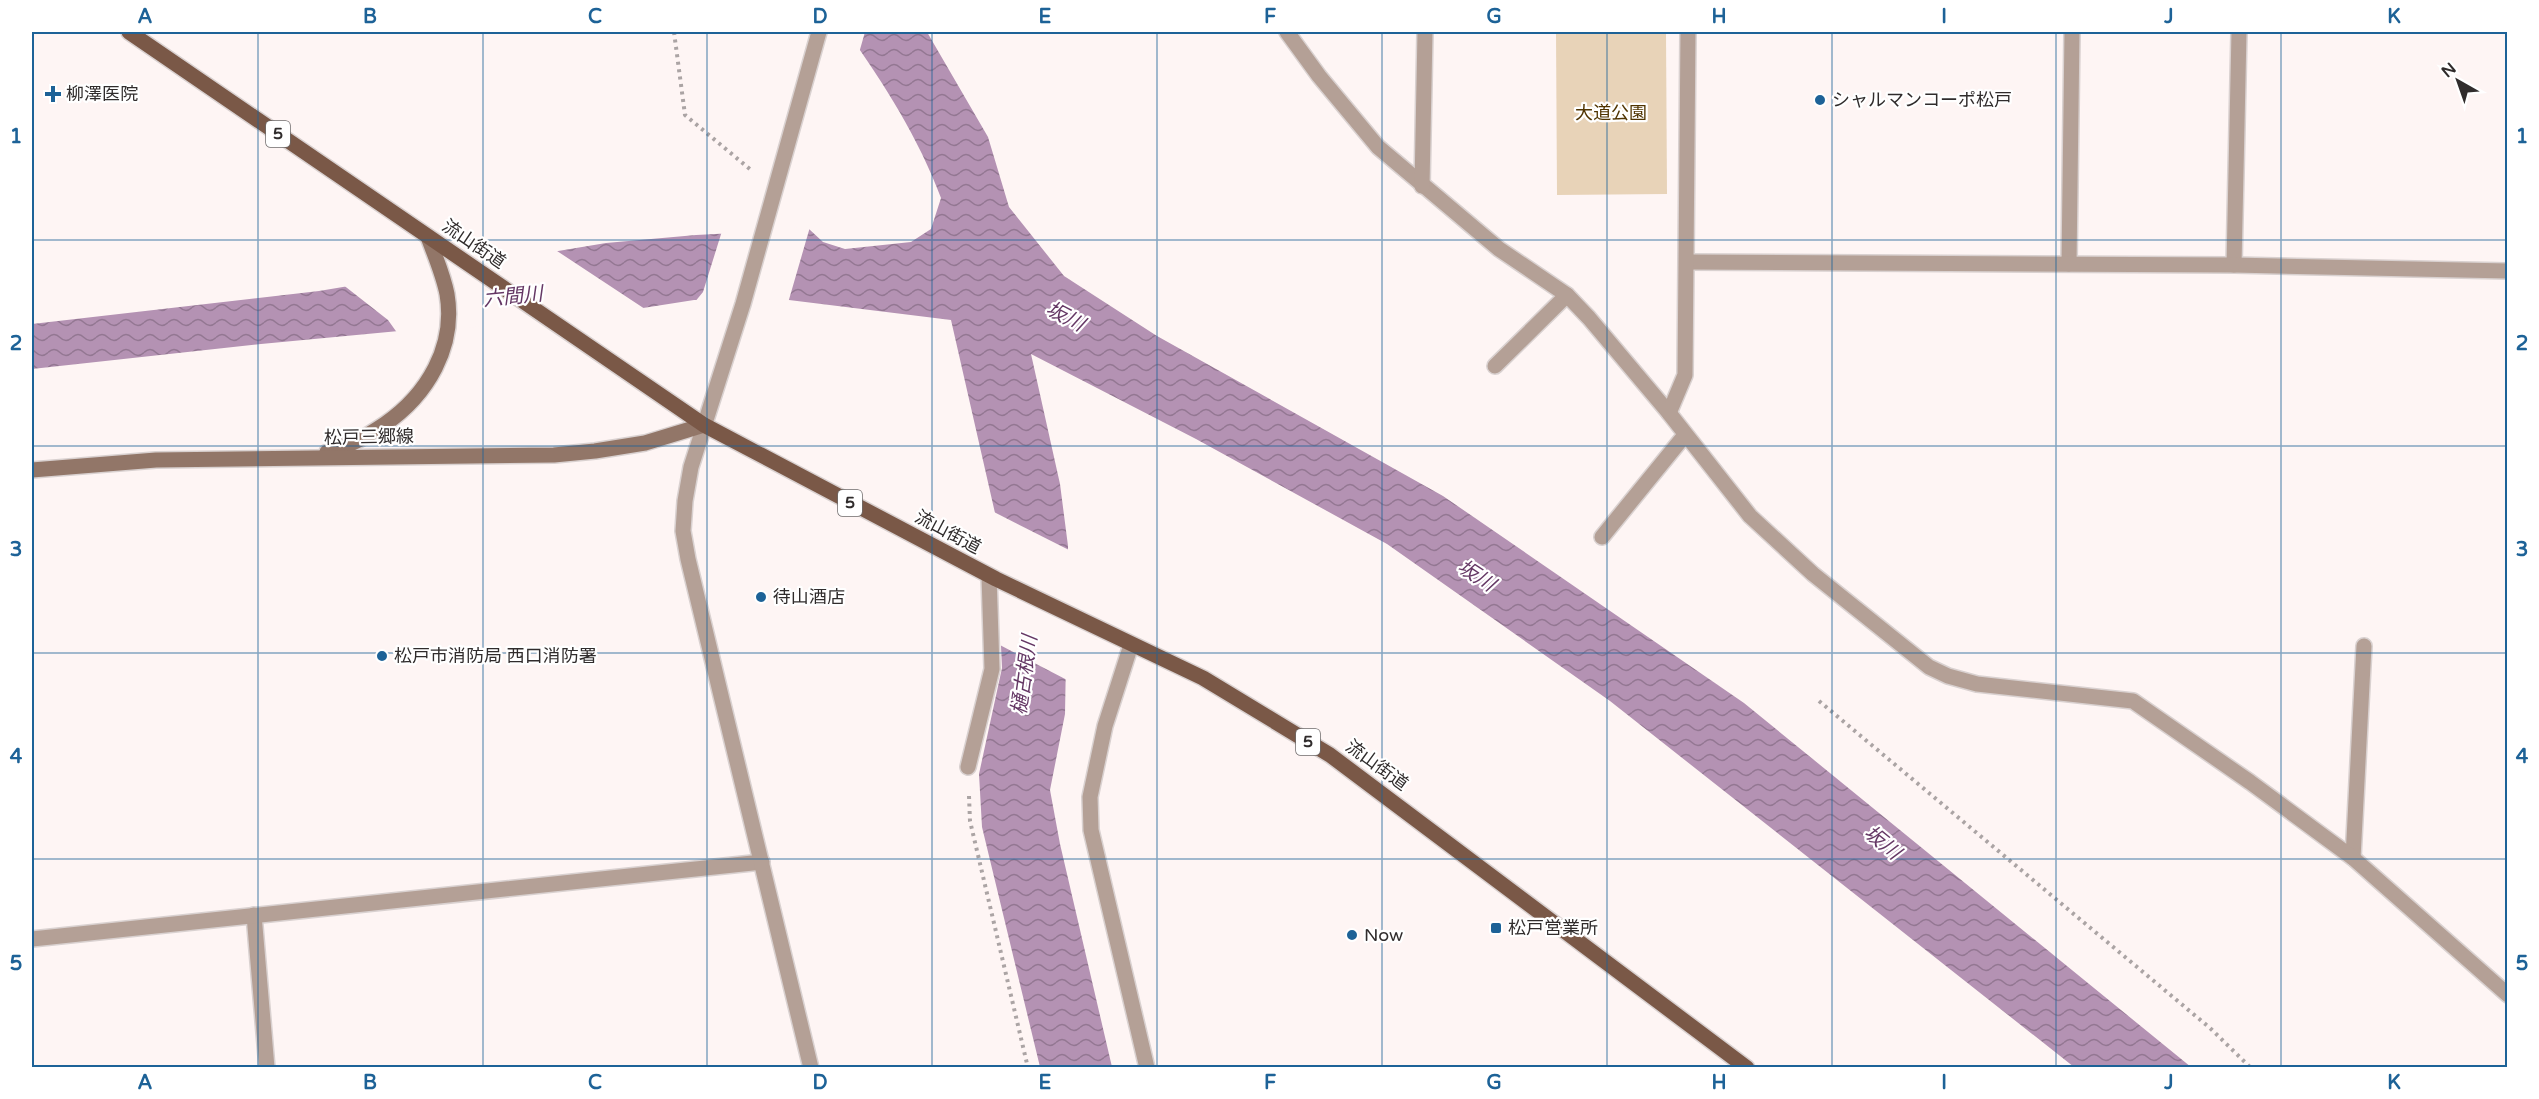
<svg xmlns="http://www.w3.org/2000/svg" width="2539" height="1099" font-family="'Varela Round','Noto Sans JP',sans-serif">
<style>
.park{fill:#e8d3b8}
.water{fill:url(#water-waves)}
.pier{fill:#fef5f4}
.lines{fill:none;stroke-linecap:round;stroke-linejoin:round}
.service-casing{stroke:#d9d1d0;stroke-width:18}
.minor-casing{stroke:#d9d1d0;stroke-width:18}
.tertiary-casing{stroke:#d9d1d0;stroke-width:18}
.secondary-casing{stroke:#d9d1d0;stroke-width:18}
.primary-casing{stroke:#d9d1d0;stroke-width:18}
.path{stroke:#aba4a4;stroke-width:4;stroke-dasharray:3 4.5;stroke-linecap:butt}
.service{stroke:#b4a096;stroke-width:15}
.minor{stroke:#b4a096;stroke-width:15}
.tertiary{stroke:#b4a096;stroke-width:15}
.secondary{stroke:#927668;stroke-width:15}
.primary{stroke:#7a5847;stroke-width:15}
.grid{fill:none;stroke:#1d6297;stroke-width:1.5;stroke-opacity:0.55}
.poi-dot{fill:#1d6297;stroke:#fff;stroke-width:2}
.labels{text-anchor:middle;dominant-baseline:central;stroke-width:4.5;stroke-linejoin:round;paint-order:stroke}
.shield{fill:#fff;stroke:#6e6b6b;stroke-width:1.5}
.shield-label{font-size:16px;font-weight:bold;fill:#302c2c}
.poi-label{font-size:18px;fill:#302c2c;stroke:#fff;text-anchor:start}
.park-label{font-size:18px;fill:#503401;stroke:#fff}
.street-label{font-size:18px;fill:#302c2c;stroke:#fff}
.water-label{font-size:20px;font-style:italic;fill:#653865;stroke:#fff}
.neatline{fill:none;stroke:#1d6297;stroke-width:2}
.grid-label{font-size:20px;text-anchor:middle;font-weight:bold;fill:#1d6297}
</style>
<defs>
<pattern id="water-waves" width="16" height="10" patternUnits="userSpaceOnUse" patternTransform="scale(1.5)"><rect width="16" height="10" fill="#b492b3"/><path d="M0 5q4-4 8 0t8 0" fill="none" stroke="#937792"/></pattern>
</defs>
<rect width="100%" height="100%" fill="#fef5f4"/>
<path class="park" d="M1556 32H1666L1667 194 1557 195Z"/>
<path class="water" d="M847 32H927L988 137 1009 207 1064 276 1157 336 1443 496 1744 703 2191 1067H2074L1610 701 1387 544 1196 439 1031 354 1060 484 1068 546 1065 714 1050 790 1060 844 1112 1067H1040L982 827 979 774 1002 668 995 513 951 320 789 300H694L643 308 261 344 32 369V324L319 291 606 243 696 235 809 229 823 242 845 249 911 242 931 229 941 198C919 139 884 83 847 32Z"/>
<g class="pier">
<path d="M844 32H865L859 53 845 33Z"/>
<path d="M810 227 788 303H694L703 292 722 231Z"/>
<path d="M554 249 648 311 398 334 388 320 342 284Z"/>
<path d="M992 511 1071 551 1069 681 998 644Z"/>
</g>
<g class="lines">
<g class="service-casing">
<g id="service">
<path d="M2069 264 2072 32"/>
<path d="M2234 265 2239 32"/>
<path d="M1495 366 1567 295"/>
<path d="M1602 537 1685 435"/>
<path d="M968 767 992 669 989 576"/>
<path d="M2353 858 2364 646"/>
</g>
</g>
<g class="minor-casing">
<g id="minor">
<path d="M1287 32 1319 76 1378 147 1499 249 1567 295 1589 318 1669 413 1750 516 1813 574 1929 667 1948 676 1977 684 2133 701 2250 782 2353 858 2508 995"/>
<path d="M1422 186 1425 32"/>
<path d="M1687 262 2234 265 2508 271"/>
<path d="M1669 413 1685 375 1688 32"/>
<path d="M1131 645 1105 726 1090 797 1091 830 1147 1068"/>
<path d="M254 915 267 1068"/>
<path d="M32 939 762 862"/>
</g>
</g>
<g class="tertiary-casing">
<path id="tertiary" d="M811 1068 688 559 683 531 685 501 691 467 743 304 819 32"/>
</g>
<g class="secondary-casing">
<g id="secondary">
<path d="M327 452C349 447 367 436 385 424 427 395 456 347 447 294 443 274 435 256 428 237"/>
<path d="M32 470 156 460 554 455 595 451 645 443 704 425"/>
</g>
</g>
<g class="primary-casing">
<path id="primary" d="M129 32 704 425 996 579 1203 678 1330 755 1747 1068"/>
</g>
<g class="path">
<path d="M674 32 685 115 751 170"/>
<path d="M1819 701 2210 1028 2251 1068"/>
<path d="M969 796 970 821 1028 1068"/>
</g>
<use href="#service" class="service"/>
<use href="#minor" class="minor"/>
<use href="#tertiary" class="tertiary"/>
<use href="#secondary" class="secondary"/>
<use href="#primary" class="primary"/>
</g>
<path class="grid" d="M258 32V1068M483 32V1068M707 32V1068M932 32V1068M1157 32V1068M1382 32V1068M1607 32V1068M1832 32V1068M2056 32V1068M2281 32V1068M32 240H2508M32 446H2508M32 653H2508M32 859H2508"/>
<g class="poi-dot">
<path d="M50 85h6v6h6v6h-6v6h-6v-6h-6v-6h6z"/>
<circle cx="1820" cy="100" r="6"/>
<circle cx="761" cy="597" r="6"/>
<circle cx="382" cy="656" r="6"/>
<rect x="1490" y="922" width="12" height="12" rx="3"/>
<circle cx="1352" cy="935" r="6"/>
</g>
<g class="labels">
<g class="shield">
<rect x="266" y="121" width="24" height="26" rx="4.5"/>
<rect x="838" y="490" width="24" height="26" rx="4.5"/>
<rect x="1296" y="729" width="24" height="26" rx="4.5"/>
</g>
<g class="shield-label">
<text x="278" y="134">5</text>
<text x="850" y="503">5</text>
<text x="1308" y="742">5</text>
</g>
<g class="poi-label">
<text x="66" y="94">柳澤医院</text>
<text x="1832" y="100">シャルマンコーポ松戸</text>
<text x="773" y="597">待山酒店</text>
<text x="394" y="656">松戸市消防局 西口消防署</text>
<text x="1508" y="928">松戸営業所</text>
<text x="1364" y="935">Now</text>
</g>
<g class="park-label">
<text x="1611" y="113">大道公園</text>
</g>
<g class="street-label">
<text transform="translate(474 244) rotate(34)">流山街道</text>
<text transform="translate(369 437) rotate(-1)">松戸三郷線</text>
<text transform="translate(948 532) rotate(28)">流山街道</text>
<text transform="translate(1377 765) rotate(36)">流山街道</text>
</g>
<g class="water-label">
<text transform="translate(513 297) rotate(-6)">六間川</text>
<text transform="translate(1065 317) rotate(28)">坂川</text>
<text transform="translate(1476 576) rotate(33)">坂川</text>
<text transform="translate(1025 675) rotate(-82)">樋古根川</text>
<text transform="translate(1882 843) rotate(39)">坂川</text>
</g>
</g>
<rect width="2539" height="1099" fill="none" stroke="#ffffff" stroke-width="66"/>
<g transform="translate(2458 81) rotate(320)" stroke="#ffffff" stroke-width="4.5" paint-order="stroke">
<path d="M0-4.5L10 22L0 15L-10 22Z" fill="#302c2c"/>
<text y="-9" font-size="16" font-weight="bold" text-anchor="middle" fill="#302c2c">N</text>
</g>
<rect x="33" y="33" width="2473" height="1033" class="neatline"/>
<g class="grid-label">
<text x="145" y="23">A</text>
<text x="370" y="23">B</text>
<text x="595" y="23">C</text>
<text x="820" y="23">D</text>
<text x="1045" y="23">E</text>
<text x="1270" y="23">F</text>
<text x="1494" y="23">G</text>
<text x="1719" y="23">H</text>
<text x="1944" y="23">I</text>
<text x="2169" y="23">J</text>
<text x="2394" y="23">K</text>
<text x="16" y="143">1</text>
<text x="2522" y="143">1</text>
<text x="16" y="350">2</text>
<text x="2522" y="350">2</text>
<text x="16" y="556">3</text>
<text x="2522" y="556">3</text>
<text x="16" y="763">4</text>
<text x="2522" y="763">4</text>
<text x="16" y="970">5</text>
<text x="2522" y="970">5</text>
<text x="145" y="1089">A</text>
<text x="370" y="1089">B</text>
<text x="595" y="1089">C</text>
<text x="820" y="1089">D</text>
<text x="1045" y="1089">E</text>
<text x="1270" y="1089">F</text>
<text x="1494" y="1089">G</text>
<text x="1719" y="1089">H</text>
<text x="1944" y="1089">I</text>
<text x="2169" y="1089">J</text>
<text x="2394" y="1089">K</text>
</g>
</svg>
